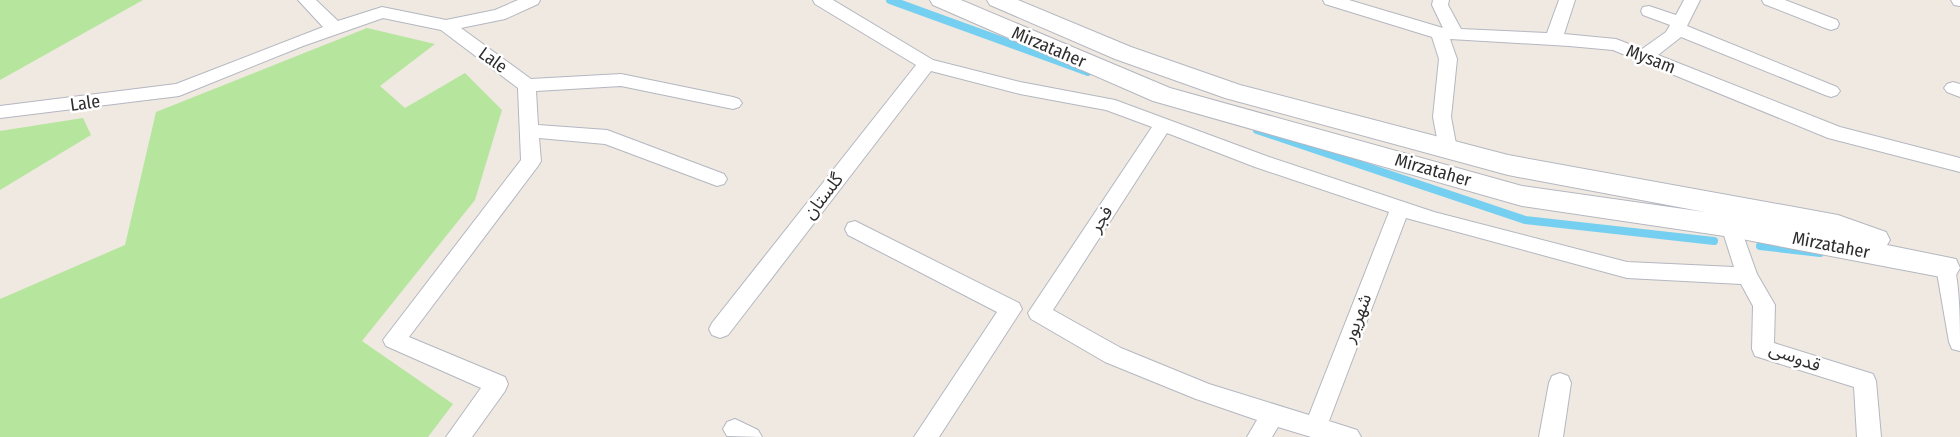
<svg xmlns="http://www.w3.org/2000/svg" width="1960" height="437" font-family="'Fira Sans Condensed','Noto Sans Arabic',sans-serif">
<style>
.green{fill:#b6e59e}
.lines{fill:none;stroke-linecap:round;stroke-linejoin:round}
.stream{stroke:#75cff0;stroke-width:8}
.minor-casing{stroke:#b4b7c1;stroke-width:2}
.secondary-casing{stroke:#b4b7c1;stroke-width:2}
.minor{fill:#fff;fill-rule:evenodd}
.secondary{fill:#fff;fill-rule:evenodd}
.labels{text-anchor:middle;dominant-baseline:central;stroke-width:5;stroke-linejoin:round;paint-order:stroke}
.street-label{font-size:18px;fill:#2e2e2e;stroke:#fff}
</style>
<rect width="100%" height="100%" fill="#efe9e1"/>
<g class="green">
<path d="M0 0H143L0 80Z"/>
<path d="M367 28 435 44 380 86 405 108 465 73 502 110 475 200 362 341 453 404 428 437H0V299L125 245 156 112Z"/>
<path d="M83 118 91 135 0 190V131Z"/>
</g>
<g class="lines">
<g class="stream">
<path d="M890 0 1088 72"/>
<path d="M1257 130 1525 220 1714 241"/>
<path d="M1760 246 1820 253"/>
</g>
<g class="minor-casing">
<g id="minor">
<path d="M298 0H316L338 21 382 7 446 20 495 10 518 0H540L538 4 505 19 461 28 531 79 621 74 733 97 739 99 742 103 739 107 733 109 621 86 536 91 538 125 607 130 724 174 727 179 724 184 717 186 605 144 539 138 541 161 538 166 409 337 505 377 508 384 505 391 472 437H446L481 388 386 346 383 340 521 160 518 88 441 30 383 18 303 46 179 96 0 118V106L176 84 323 27Z"/>
<path d="M813 0H833L933 60 1020 82 1115 100 1269 157 1434 212 1627 262 1734 267 1721 226 1724 221 1731 218 1738 221 1757 274 1775 305 1774 343 1873 374 1876 381 1881 437H1857L1854 387 1755 356 1752 349 1753 306 1741 284 1627 278 1406 218 1329 421 1357 430 1361 437H1311L1278 427 1272 437H1247L1257 420 1196 399 1105 362 1031 319 1028 313 1152 127 1106 110 1020 94 931 71 728 335 720 338 712 335 709 329 712 323 916 65 815 4ZM1167 133 1255 167 1389 212 1309 415 1209 384 1121 348 1053 310Z"/>
<path d="M1323 0H1349L1443 28 1432 5 1433 0H1449L1448 5 1461 29 1547 33 1559 0H1575L1564 34 1616 39 1642 49 1666 32 1670 25 1643 15 1641 11 1643 7 1649 6 1676 15 1684 0H1700L1687 26 1837 87 1840 91 1837 95 1831 97 1825 95 1681 37 1658 55 1840 127 1960 158V172L1828 138 1613 50 1569 46 1450 39 1457 59 1451 117 1457 149 1455 154 1448 156 1441 154 1439 149 1433 117 1439 59 1432 37 1325 4Z"/>
<path d="M1762 0H1785L1837 20 1839 24 1837 28 1831 30 1825 28 1764 4Z"/>
<path d="M1951 0H1960V6L1954 5Z"/>
<path d="M1953 82 1960 84V97L1947 92 1944 88 1947 84Z"/>
<path d="M855 221 1019 303 1022 309 939 437H914L997 312 848 235 845 229 848 223Z"/>
<path d="M1946 259 1953 261C1960 284 1960 325 1960 351L1952 349 1949 342 1936 267 1939 261Z"/>
<path d="M1560 373 1568 376 1571 383 1563 437H1539L1549 383 1552 376Z"/>
<path d="M735 419 758 430 762 437 727 436 723 429 727 422Z"/>
</g>
</g>
<g class="secondary-casing">
<path id="secondary" d="M930 0H961L1170 88 1522 186 1705 212 1508 175 1225 98 1115 59 990 5 987 0H1018L1131 47 1240 85 1508 155 1838 215 1886 232 1890 240 1887 245 1956 259 1960 268 1956 275 1946 278 1731 237 1522 206 1153 101 933 5Z"/>
</g>
<use href="#minor" class="minor"/>
<use href="#secondary" class="secondary"/>
</g>
<g class="labels">
<g class="street-label">
<text transform="translate(1049 47) rotate(23)">Mirzataher</text>
<text transform="translate(1651 59) rotate(21)">Mysam</text>
<text transform="translate(493 60) rotate(36)">Lale</text>
<text transform="translate(85 103) rotate(-8)">Lale</text>
<text transform="translate(1433 170) rotate(16)">Mirzataher</text>
<text transform="translate(823 196) rotate(-52)">گلستان</text>
<text transform="translate(1101 219) rotate(-57)">فجر</text>
<text transform="translate(1831 245) rotate(11)">Mirzataher</text>
<text transform="translate(1357 318) rotate(-69)">شهریور</text>
<text transform="translate(1795 357) rotate(20)">قدوسی</text>
</g>
</g>
</svg>
